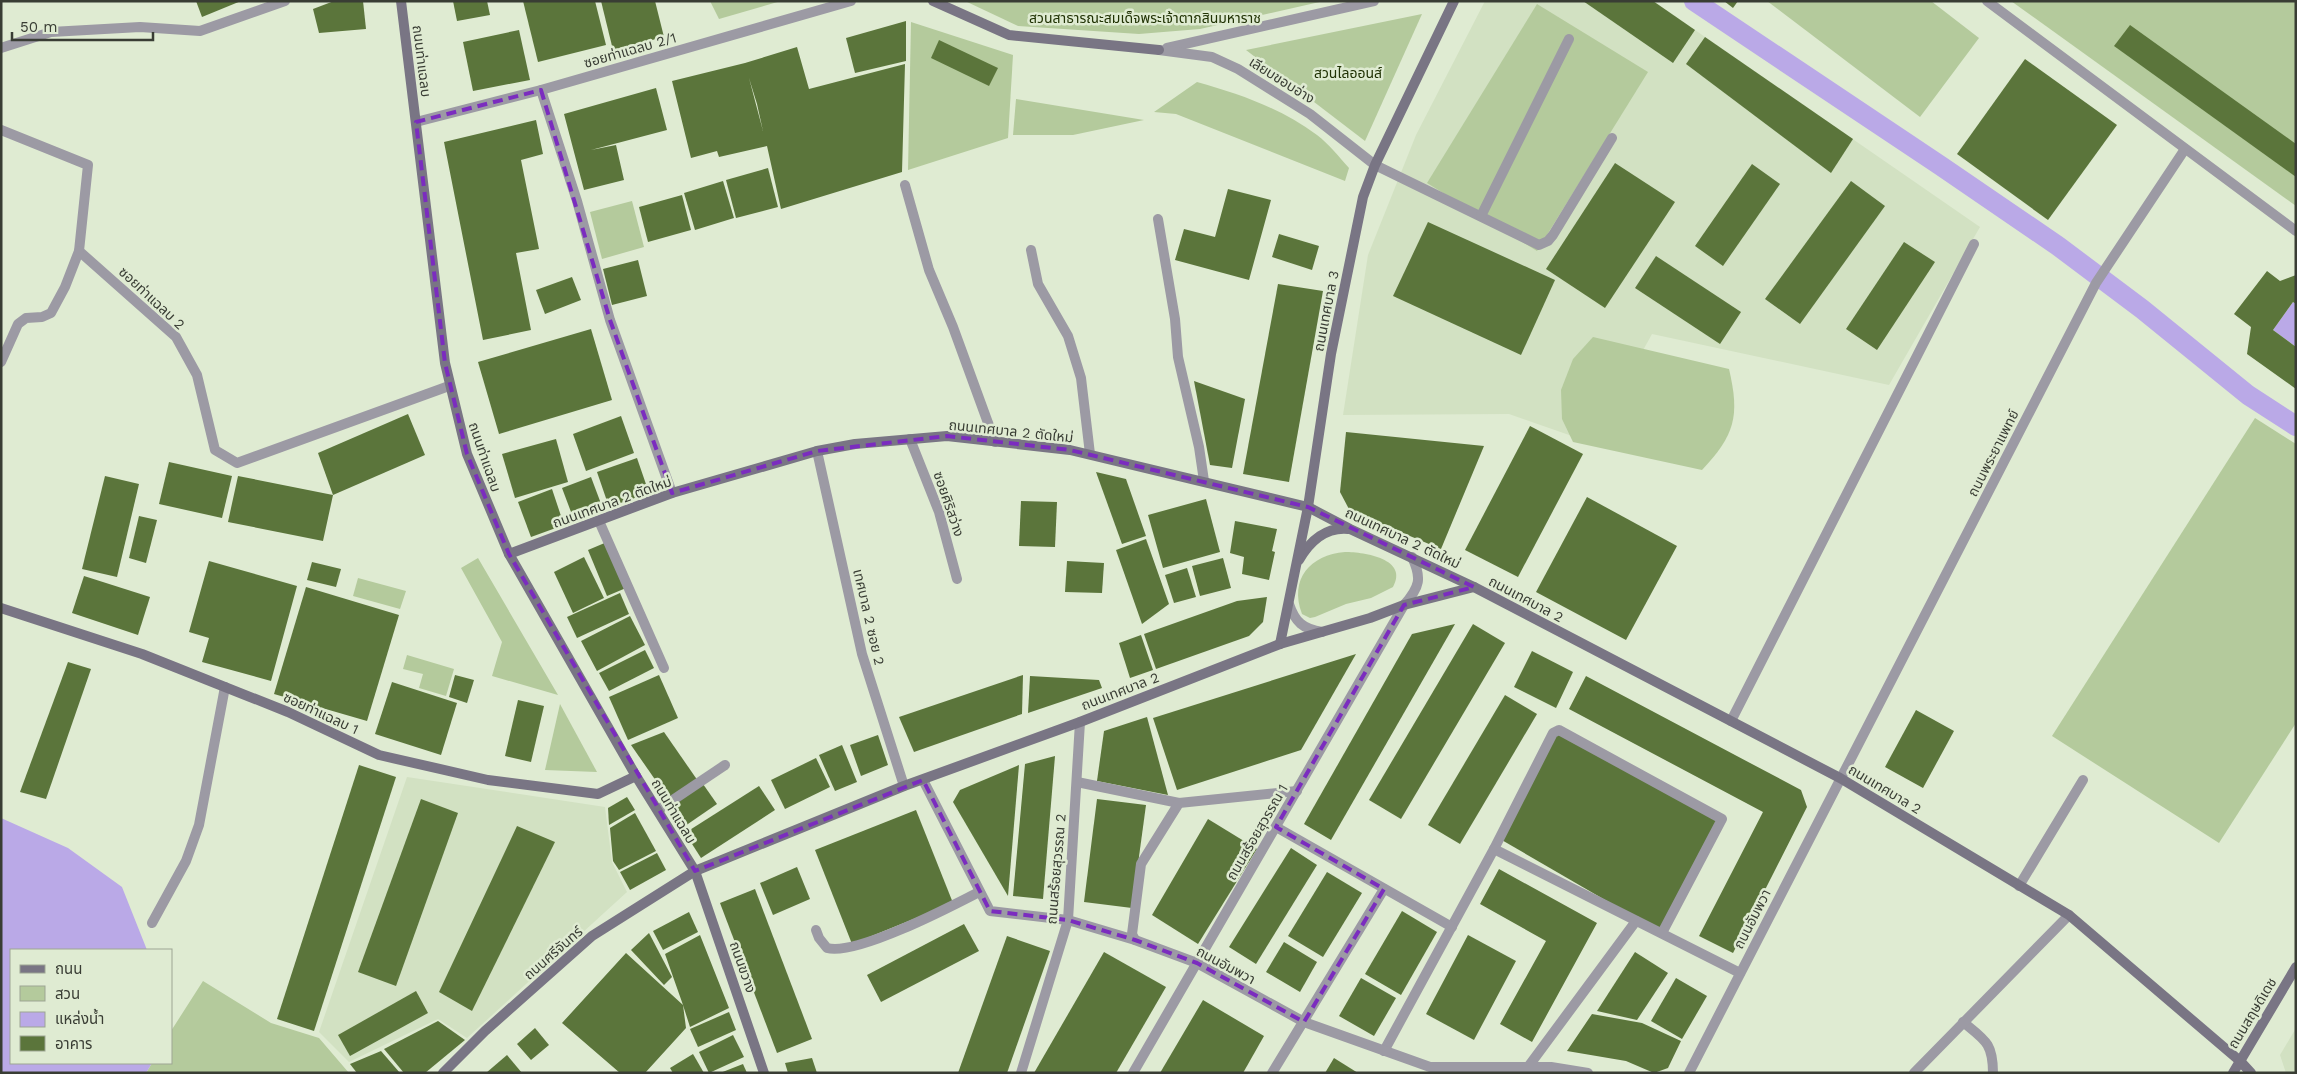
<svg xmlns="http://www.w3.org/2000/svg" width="2297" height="1074" font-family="'Work Sans','Noto Sans Thai',sans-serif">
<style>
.built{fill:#d2e1c2}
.green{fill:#b4ca9c}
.water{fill:#baa9e7}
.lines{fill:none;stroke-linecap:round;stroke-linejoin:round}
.canal{stroke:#baa9e7;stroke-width:20}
.building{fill:#5b753b;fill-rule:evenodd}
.lane{stroke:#9c9aa4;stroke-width:10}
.street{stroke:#9c9aa4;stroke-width:10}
.secondary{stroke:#797584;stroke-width:10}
.marked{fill:none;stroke:#7b2cbf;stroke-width:4;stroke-dasharray:10 6;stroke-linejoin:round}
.labels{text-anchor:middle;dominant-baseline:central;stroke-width:5;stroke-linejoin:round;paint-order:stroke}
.park-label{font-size:14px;fill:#203204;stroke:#dfebd2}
.street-label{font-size:14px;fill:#393d34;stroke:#dfebd2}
</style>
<rect width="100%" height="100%" fill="#dfebd2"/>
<g class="built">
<path d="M1485 1H1653L1980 227 1889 385 1652 334 1592 443 1509 414 1343 415 1368 255 1416 135Z"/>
<path d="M407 777 605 807 612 862 627 892 467 1038 438 1019 349 1062 319 1032Z"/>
<path d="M2296 1028V1073H2286L2280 1055Z"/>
</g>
<g class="green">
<path d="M710 1H781L719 19Z"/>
<path d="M965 1H1324L1200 29 1139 34 1018 26Z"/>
<path d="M1767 1H1931L1979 38 1920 117Z"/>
<path d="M2011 1H2296V206Z"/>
<path d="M1537 4 1648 72 1537 251 1427 183Z"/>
<path d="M1422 14 1365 141 1246 50Z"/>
<path d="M911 22 1013 55 1008 138 908 170Z"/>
<path d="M1197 82C1240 94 1280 108 1317 135 1329 144 1339 157 1349 168L1345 181 1176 114 1154 112Z"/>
<path d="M1016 99 1144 120 1073 135H1013Z"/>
<path d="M632 201 644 247 602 259 590 212Z"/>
<path d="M1593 337 1729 369C1740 416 1735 435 1702 470L1573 442 1562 419 1561 390 1573 359Z"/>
<path d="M2255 418 2296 444V723L2219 843 2052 736Z"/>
<path d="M1345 552C1365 552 1409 559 1393 587L1371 598 1346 604 1315 617 1310 618 1302 614C1289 579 1310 555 1345 552Z"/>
<path d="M478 558 558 695 492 676 502 642 461 568Z"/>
<path d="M358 578 406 591 400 609 353 596Z"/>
<path d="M407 655 454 669 446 696 419 688 423 674 403 669Z"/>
<path d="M560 704 597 772 545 770Z"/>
<path d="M203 981 271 1023 319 1038 349 1073H146L152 1063H171V1031Z"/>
</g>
<g class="water">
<path d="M2293 302 2296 304V347L2273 330Z"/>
<path d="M1 818 68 848 122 887 147 950H11V1063H152L146 1073H1Z"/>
</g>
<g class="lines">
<path class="canal" d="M1694 1 1941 166 2058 246 2142 309 2248 395 2296 426"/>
</g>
<g class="building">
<path d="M196 1H241L202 17Z"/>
<path d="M334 1H363L366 29 319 33 313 9Z"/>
<path d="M453 1H487L490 15 457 21Z"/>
<path d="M523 1H595L606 45 538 62Z"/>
<path d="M601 1H655L664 37 613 50Z"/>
<path d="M1583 1H1653L1695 30 1673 63Z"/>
<path d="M1724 1H1738L1733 8Z"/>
<path d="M906 21V61L855 73 846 38Z"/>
<path d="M2130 25 2296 144V177L2114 46Z"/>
<path d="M519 30 530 80 473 91 463 42Z"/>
<path d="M1705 37 1853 139 1831 173 1686 64Z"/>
<path d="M939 40 998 68 989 86 931 58Z"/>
<path d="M797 47 809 89 905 64 902 172 781 209 767 146 719 157 717 151 691 158 672 81 745 63ZM749 78 757 104 763 131Z"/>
<path d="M2025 59 2117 125 2048 220 1957 154Z"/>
<path d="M656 88 667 130 591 150 616 145 624 180 584 190 564 114Z"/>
<path d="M536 120 543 154 521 160 539 249 516 253 531 330 483 340 444 142Z"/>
<path d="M1615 163 1675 202 1605 308 1546 269Z"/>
<path d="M1752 164 1780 184 1723 266 1695 246Z"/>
<path d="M768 168 778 207 736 218 726 180Z"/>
<path d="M723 181 734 218 695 230 684 193Z"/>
<path d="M1851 181 1885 206 1800 324 1765 299Z"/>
<path d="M1228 189 1271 200 1249 280 1175 260 1184 229 1215 237Z"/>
<path d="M682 195 691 230 648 242 639 207Z"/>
<path d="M1428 222 1555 280 1521 355 1393 296Z"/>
<path d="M1279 234 1319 246 1312 270 1272 257Z"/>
<path d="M1904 242 1935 262 1877 350 1846 329Z"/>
<path d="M1656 256 1741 312 1720 344 1635 288Z"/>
<path d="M638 260 647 296 612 305 603 269Z"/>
<path d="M2267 271 2280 281 2296 275V304L2293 302 2273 330 2296 347V389L2247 354 2251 327 2234 314Z"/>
<path d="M572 277 581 300 545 314 536 290Z"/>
<path d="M1278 284 1323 291 1289 482 1243 474Z"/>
<path d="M591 329 612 400 499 434 478 362Z"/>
<path d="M1194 381 1245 399 1232 468 1210 465Z"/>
<path d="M408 414 425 455 333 495 318 453Z"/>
<path d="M621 416 634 453 586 471 573 434Z"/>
<path d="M1530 426 1583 454 1518 577 1465 550Z"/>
<path d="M1346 432 1484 446 1441 549 1350 511 1340 492Z"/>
<path d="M556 439 568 482 515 498 502 454Z"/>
<path d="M637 458 649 493 609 507 597 472Z"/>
<path d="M169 462 232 476 222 518 159 504Z"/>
<path d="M1096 472 1126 479 1146 536 1122 544Z"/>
<path d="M105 476 139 484 117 577 82 569Z"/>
<path d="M238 476 333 495 323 541 228 522Z"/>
<path d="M591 477 603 509 574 520 562 488Z"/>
<path d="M552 489 564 525 531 537 518 502Z"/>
<path d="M1587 497 1677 546 1626 640 1536 592Z"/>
<path d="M1206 499 1220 552 1163 568 1148 515Z"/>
<path d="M1021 501 1057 502 1055 547 1019 546Z"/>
<path d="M139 516 157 520 146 563 129 558Z"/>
<path d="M1235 521 1277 529 1272 551 1275 552 1269 580 1242 574 1244 557 1230 553Z"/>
<path d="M1146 539 1169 604 1142 624 1116 550Z"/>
<path d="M607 542 626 588 607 596 588 550Z"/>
<path d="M584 557 604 598 573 613 554 572Z"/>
<path d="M1223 558 1231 588 1200 596 1192 566Z"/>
<path d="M209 561 297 586 271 681 202 662 209 638 189 632Z"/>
<path d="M1067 561 1104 563 1102 593 1065 592Z"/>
<path d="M312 562 341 569 336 587 307 580Z"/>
<path d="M1187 568 1196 597 1174 603 1165 575Z"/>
<path d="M84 576 150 597 138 635 72 613Z"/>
<path d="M306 587 399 615 367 721 274 694Z"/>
<path d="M620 593 629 614 577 638 567 617Z"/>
<path d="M1267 597 1263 622 1249 636 1156 669 1144 634 1237 601Z"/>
<path d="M630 616 645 645 597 671 581 641Z"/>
<path d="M1455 624 1331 840 1304 824 1412 634Z"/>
<path d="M1473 624 1505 643 1401 819 1369 800Z"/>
<path d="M1141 635 1153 670 1130 678 1119 643Z"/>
<path d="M645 650 654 668 609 691 599 673Z"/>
<path d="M1532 651 1573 672 1556 708 1514 687Z"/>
<path d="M1356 654 1301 750 1177 790 1153 718Z"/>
<path d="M68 662 91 669 46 799 20 792Z"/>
<path d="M455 675 474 680 467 703 449 697Z"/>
<path d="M659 675 678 718 628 740 609 697Z"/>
<path d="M1023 675 1022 714 914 752 899 717Z"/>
<path d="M1030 676 1099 680 1102 688 1028 713Z"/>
<path d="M1586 676 1801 790 1807 807 1733 953 1699 936 1763 812 1569 709Z"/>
<path d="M392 682 457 703 441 755 375 734Z"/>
<path d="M1505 695 1537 714 1460 844 1428 825Z"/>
<path d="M518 700 544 706 531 762 505 756Z"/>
<path d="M1916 710 1954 731 1923 788 1885 767Z"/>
<path d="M1147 717 1168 795 1097 781 1104 731Z"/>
<path d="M1559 730 1722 819 1662 933 1500 839Z"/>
<path d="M664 732 698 781 670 801 631 745Z"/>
<path d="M878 735 888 765 861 776 850 745Z"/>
<path d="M842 745 857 782 835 791 819 755Z"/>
<path d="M1055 756 1043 899 1013 896 1025 764Z"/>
<path d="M816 758 830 787 785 809 771 780Z"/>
<path d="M359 765 396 777 314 1031 277 1019Z"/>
<path d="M1019 765 1008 896 953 802 960 790Z"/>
<path d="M703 784 717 804 685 826 671 806Z"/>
<path d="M759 786 775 810 701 858 685 833Z"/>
<path d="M627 797 635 810 609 825 608 808Z"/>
<path d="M421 799 458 813 396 986 358 972Z"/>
<path d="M1097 799 1146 805 1132 908 1084 902Z"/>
<path d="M916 810 953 903 852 944 815 850Z"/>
<path d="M635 813 656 851 619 870 613 861 610 828Z"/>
<path d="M1208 819 1257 849 1198 944 1152 915Z"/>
<path d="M517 826 555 842 472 1011 439 992Z"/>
<path d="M1291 848 1317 865 1256 964 1229 947Z"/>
<path d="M657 853 666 870 630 890 620 872Z"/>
<path d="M797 867 810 899 773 915 760 883Z"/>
<path d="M1499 869 1597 923 1532 1042 1500 1024 1546 941 1480 904Z"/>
<path d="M1327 872 1362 893 1323 957 1288 936Z"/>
<path d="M755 889 812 1039 777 1053 720 903Z"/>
<path d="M1402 911 1437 932 1401 995 1365 974Z"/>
<path d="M689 912 698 932 663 950 653 931Z"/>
<path d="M964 924 979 951 881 1002 867 975Z"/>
<path d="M649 933 672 977 664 985 631 950Z"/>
<path d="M700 935 729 1008 690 1027 683 1005 686 1028 645 1073H620L562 1023 626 953 683 1005 665 954Z"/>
<path d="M1468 935 1516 961 1474 1040 1426 1014Z"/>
<path d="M1007 936 1050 951 1007 1073H958Z"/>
<path d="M1284 942 1317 962 1300 992 1266 972Z"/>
<path d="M1104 952 1166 987 1116 1073H1034Z"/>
<path d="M1635 952 1668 973 1637 1020 1597 1011Z"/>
<path d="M1361 978 1396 998 1374 1036 1339 1016Z"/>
<path d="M1676 978 1707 996 1682 1039 1651 1021Z"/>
<path d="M416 991 428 1013 350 1056 338 1035Z"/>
<path d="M1203 1000 1264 1036 1243 1073H1160Z"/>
<path d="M729 1012 736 1030 698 1047 690 1029Z"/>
<path d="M1592 1014 1642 1023 1681 1041 1668 1068 1654 1073 1626 1061 1567 1051Z"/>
<path d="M438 1021 465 1040 425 1073H404L384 1049Z"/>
<path d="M535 1028 549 1045 531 1060 517 1044Z"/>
<path d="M733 1035 744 1057 709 1073 699 1052Z"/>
<path d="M381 1051 400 1073H357L350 1064Z"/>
<path d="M693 1054 704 1073H673L670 1068Z"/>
<path d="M507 1055 522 1073H486Z"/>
<path d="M812 1058 817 1073H788L785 1063Z"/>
<path d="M1334 1058 1358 1073H1325Z"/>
<path d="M743 1064 747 1073H720Z"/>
</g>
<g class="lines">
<g class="lane">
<path d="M1987 1 2296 231"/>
<path d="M1375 165 1539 245 1548 241 1553 235 1612 138"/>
<path d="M1481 216 1569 39"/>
<path d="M817 451 862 654 904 786"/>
<path d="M1077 782 1179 803"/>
<path d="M1494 849 1553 733 1559 730 1722 819 1662 933"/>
<path d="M2019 886 2083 780"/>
<path d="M1068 920 1080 722"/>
<path d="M1135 940 1132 934 1141 864 1179 803 1297 791"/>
<path d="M1384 1051 1494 849 1740 973"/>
<path d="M1528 1067 1636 921"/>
</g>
<g class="street">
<path d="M1 48 51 32 140 27 200 31 285 1"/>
<path d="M1167 48 1374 1"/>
<path d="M1159 50 1212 57 1238 69 1310 114 1375 165"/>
<path d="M541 90 577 201 610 320 672 493"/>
<path d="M416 122 541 90 851 1"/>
<path d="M1 130 88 165 79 251 176 337 197 375 215 450 237 463 449 386"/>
<path d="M905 185 929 270 953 327 995 442"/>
<path d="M1158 219 1175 319 1178 357 1199 447 1204 481"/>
<path d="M1031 250 1038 284 1068 336 1081 378 1090 454"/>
<path d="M1 362 18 324 26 318 42 317 51 313 65 287 79 251"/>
<path d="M910 439 939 512 957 579"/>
<path d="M599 521 664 668"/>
<path d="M1289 604C1295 622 1303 629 1322 632"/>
<path d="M1731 721 1974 244"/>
<path d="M923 780 990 911 1068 920 1135 940 1197 963 1304 1022 1430 1067H1551L1588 1073"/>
<path d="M658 810 725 765"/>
<path d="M1276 827 1452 927"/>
<path d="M152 923 186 861 199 825 225 687"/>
<path d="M816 930 819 938 827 948C856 956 950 907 979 892"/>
<path d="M1963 1022C1985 1040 1993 1043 1993 1073"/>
<path d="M1021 1073 1068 920"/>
<path d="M1133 1073 1404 605C1420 587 1422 578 1412 557"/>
<path d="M1272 1073 1384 889"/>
<path d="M1689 1073 2096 283 2185 149"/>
<path d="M1914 1073 2069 915"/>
</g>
<g class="secondary">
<path d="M401 1 445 363 467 454 509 554 636 776 695 871 764 1073"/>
<path d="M933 1 1009 35 1159 50"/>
<path d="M509 554 672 493 817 451 855 444 947 436 1070 450 1308 507 1350 529 1474 587 1840 778 2069 915 2240 1061 2251 1073"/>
<path d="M1299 560C1310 541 1325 527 1348 529"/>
<path d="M1 608 142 654 288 712 379 755 488 780 598 794 636 776"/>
<path d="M1280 644 1308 507 1331 354 1363 197 1375 165 1454 1"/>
<path d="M443 1073 485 1031 592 936 695 871 904 786 1080 722 1280 644 1370 618 1404 605 1474 587"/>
<path d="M2233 1073 2296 967"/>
</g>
</g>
<path class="marked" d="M541 90 610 320 672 493 817 451 947 436 1070 450 1308 507 1474 587 1404 605 1276 827 1384 889 1304 1022 1197 963 1135 940 1068 920 990 911 923 780 695 871 509 554 467 454 445 363 416 122Z"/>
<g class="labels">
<g class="park-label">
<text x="1145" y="18">สวนสาธารณะสมเด็จพระเจ้าตากสินมหาราช</text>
<text x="1348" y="73">สวนไลออนส์</text>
</g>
<g class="street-label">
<text transform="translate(630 50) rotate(-16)">ซอยท่าแฉลบ 2/1</text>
<text transform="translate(422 61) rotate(83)">ถนนท่าแฉลบ</text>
<text transform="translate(1282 80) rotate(32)">เลียบขอบอ่าง</text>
<text transform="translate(152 298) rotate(43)">ซอยท่าแฉลบ 2</text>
<text transform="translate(1326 311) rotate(-79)">ถนนเทศบาล 3</text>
<text transform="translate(1011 431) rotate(6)">ถนนเทศบาล 2 ตัดใหม่</text>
<text transform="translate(1993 453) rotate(-63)">ถนนพระยาแพทย์</text>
<text transform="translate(485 457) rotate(71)">ถนนท่าแฉลบ</text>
<text transform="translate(612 502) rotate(-20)">ถนนเทศบาล 2 ตัดใหม่</text>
<text transform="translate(949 504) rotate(71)">ซอยศิริสว่าง</text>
<text transform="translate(1403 538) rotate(25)">ถนนเทศบาล 2 ตัดใหม่</text>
<text transform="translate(1526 599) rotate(28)">ถนนเทศบาล 2</text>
<text transform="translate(869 617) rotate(77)">เทศบาล 2 ซอย 2</text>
<text transform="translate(1120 691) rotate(-21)">ถนนเทศบาล 2</text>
<text transform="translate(321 713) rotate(25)">ซอยท่าแฉลบ 1</text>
<text transform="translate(1885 789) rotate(31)">ถนนเทศบาล 2</text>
<text transform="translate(674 811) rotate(59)">ถนนท่าแฉลบ</text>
<text transform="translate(1257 832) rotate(-60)">ถนนสร้อยสุวรรณ 1</text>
<text transform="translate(1056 869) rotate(-85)">ถนนสร้อยสุวรรณ 2</text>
<text transform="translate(1752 919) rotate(-63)">ถนนอัมพวา</text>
<text transform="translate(553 953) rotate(-41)">ถนนศรีจันทร์</text>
<text transform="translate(1226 965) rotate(28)">ถนนอัมพวา</text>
<text transform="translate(743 967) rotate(71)">ถนนขวาง</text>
<text transform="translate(2252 1013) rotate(-59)">ถนนสฤษดิเดช</text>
</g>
</g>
<rect width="2297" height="1074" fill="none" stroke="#393d34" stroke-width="5"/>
<rect x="10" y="949" width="162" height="115" fill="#dfebd2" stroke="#9da593"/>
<rect x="20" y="965" width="25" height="8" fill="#797584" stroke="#9da593"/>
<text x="55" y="974" font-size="15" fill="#393d34">ถนน</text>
<rect x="20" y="986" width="25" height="15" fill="#b4ca9c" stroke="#9da593"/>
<text x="55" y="999" font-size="15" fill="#393d34">สวน</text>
<rect x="20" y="1012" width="25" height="15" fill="#baa9e7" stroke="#9da593"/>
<text x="55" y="1024" font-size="15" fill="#393d34">แหล่งน้ำ</text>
<rect x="20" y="1036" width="25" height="15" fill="#5b753b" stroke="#9da593"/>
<text x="55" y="1049" font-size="15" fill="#393d34">อาคาร</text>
<path d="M12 32v8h141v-8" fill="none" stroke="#393d34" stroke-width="2.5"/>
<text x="20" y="32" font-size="15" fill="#393d34" stroke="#dfebd2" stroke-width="4" paint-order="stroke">50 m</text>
</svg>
